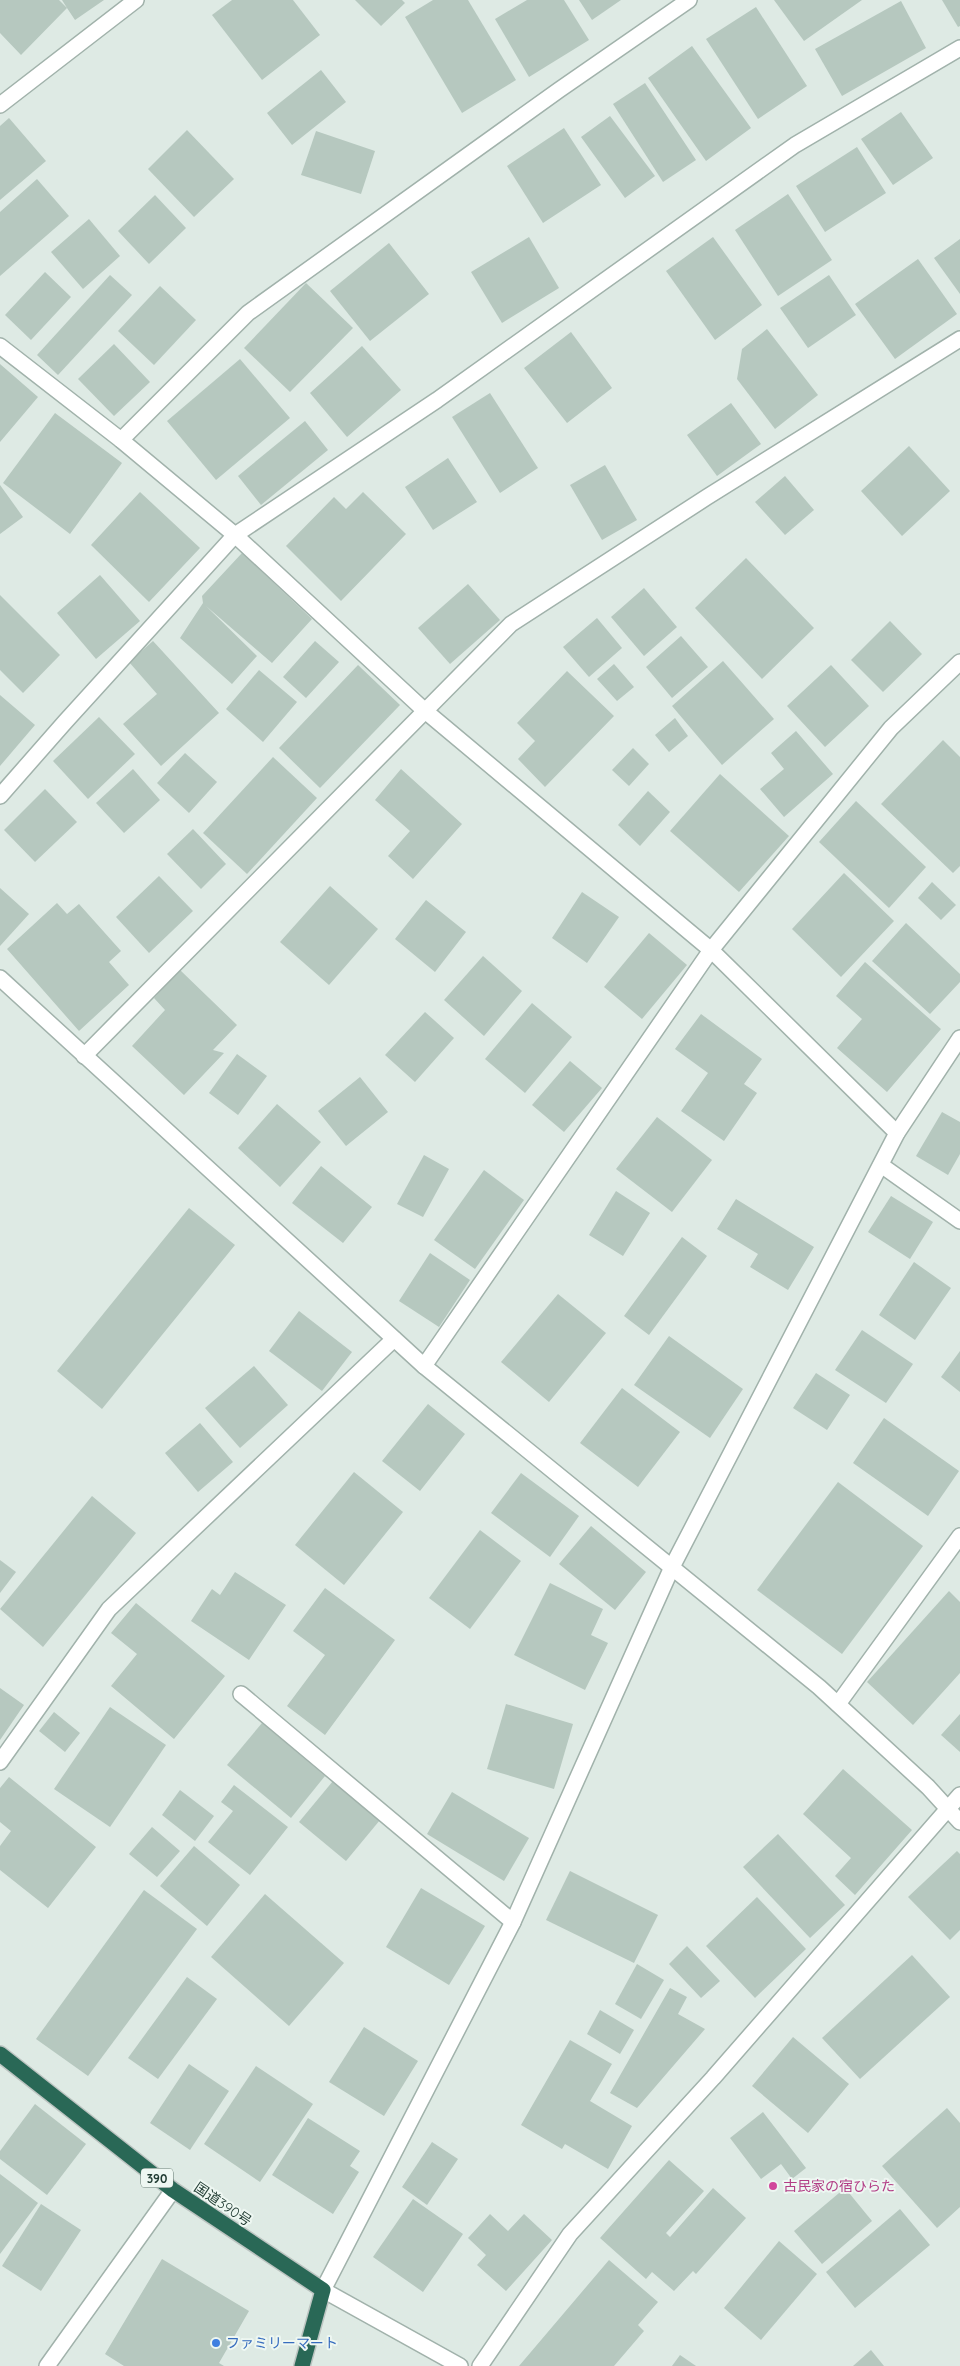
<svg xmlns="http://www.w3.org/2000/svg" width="960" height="2366" font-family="Quicksand,'Noto Sans JP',sans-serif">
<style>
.building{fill:#b6c8bf}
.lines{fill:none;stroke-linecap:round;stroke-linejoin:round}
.minor-casing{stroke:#a1b2ab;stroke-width:18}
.highway-casing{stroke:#bcc4c1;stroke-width:18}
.minor{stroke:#fff;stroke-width:15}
.highway{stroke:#296856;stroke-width:15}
.hotel-dot{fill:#d1479c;stroke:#eef7f2;stroke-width:2}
.shop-dot{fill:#3f7fe0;stroke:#eef7f2;stroke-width:2}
.labels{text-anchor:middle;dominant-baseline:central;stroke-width:4;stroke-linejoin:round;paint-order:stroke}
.shield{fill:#eef7f2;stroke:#5d736b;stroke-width:1}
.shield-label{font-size:12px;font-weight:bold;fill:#1f3a31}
.hotel-label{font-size:14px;fill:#b23c85;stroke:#eef7f2;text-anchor:start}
.street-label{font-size:14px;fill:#1f3a31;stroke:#eef7f2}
.shop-label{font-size:14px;fill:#366cbe;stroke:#eef7f2;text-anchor:start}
</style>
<rect width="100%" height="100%" fill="#deeae4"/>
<g class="building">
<path d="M0 0H59L67 8 62 0H104L75 20 67 8 21 55 0 33Z"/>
<path d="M232 0H293L320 35 262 80 212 15Z"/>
<path d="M355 0H402L405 3 381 26Z"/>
<path d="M433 0H468L516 80 462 113 405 17Z"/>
<path d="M527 0H564L589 40 529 77 495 19Z"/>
<path d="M579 0H621L592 20Z"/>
<path d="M774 0H862L804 41Z"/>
<path d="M942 0H960V26L958 27Z"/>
<path d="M901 1 926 48 842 96 815 49Z"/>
<path d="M756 7 807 86 758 119 706 39Z"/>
<path d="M692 46 751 128 706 161 648 78Z"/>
<path d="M321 70 346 102 292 145 267 113Z"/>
<path d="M645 83 696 160 663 182 613 104Z"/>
<path d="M901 112 933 158 893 185 861 139Z"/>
<path d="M610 116 655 176 625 198 581 137Z"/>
<path d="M9 118 46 161 0 200V126Z"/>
<path d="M564 128 601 185 543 223 507 166Z"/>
<path d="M187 130 234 179 194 217 148 169Z"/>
<path d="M316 131 375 151 361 194 301 175Z"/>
<path d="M857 147 886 193 825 232 796 186Z"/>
<path d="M37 179 69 216 0 276V212Z"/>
<path d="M788 194 832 260 778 296 735 230Z"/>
<path d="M155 195 186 228 149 264 118 231Z"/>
<path d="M89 219 120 256 83 289 51 252Z"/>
<path d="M529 237 559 288 502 323 471 272Z"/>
<path d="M713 237 762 305 715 340 666 271Z"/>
<path d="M960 239V294L934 258Z"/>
<path d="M389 243 429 294 370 341 330 291Z"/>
<path d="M918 259 957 314 895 359 855 304Z"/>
<path d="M45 272 71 297 31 340 5 315Z"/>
<path d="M110 275 132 295 58 375 37 355Z"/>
<path d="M829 275 856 315 808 348 780 308Z"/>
<path d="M306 283 353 328 290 392 244 348Z"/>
<path d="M160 286 196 320 154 365 118 331Z"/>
<path d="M767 329 818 395 775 429 737 379 742 349Z"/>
<path d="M571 332 612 388 567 423 524 368Z"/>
<path d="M114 344 150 382 114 416 78 379Z"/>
<path d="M362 346 401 390 347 437 310 393Z"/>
<path d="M240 359 290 418 216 480 167 421Z"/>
<path d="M0 364 38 397 0 442Z"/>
<path d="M490 393 538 468 500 493 452 417Z"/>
<path d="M731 403 761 444 717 476 687 435Z"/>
<path d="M55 413 122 463 70 534 3 483Z"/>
<path d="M305 421 328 450 261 505 238 476Z"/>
<path d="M909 446 950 491 902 536 861 491Z"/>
<path d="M448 458 477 502 433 530 405 487Z"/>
<path d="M605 465 637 520 602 540 570 485Z"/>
<path d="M785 476 814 510 785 535 755 502Z"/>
<path d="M0 485 23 517 0 534Z"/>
<path d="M140 492 200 548 149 602 91 545Z"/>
<path d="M363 492 406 534 341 601 286 546 334 497 346 509Z"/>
<path d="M242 553 312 619 272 663 206 606 257 656 232 684 180 638 203 603 202 596Z"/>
<path d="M746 558 814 628 762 679 695 608Z"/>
<path d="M100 575 140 621 96 659 57 613Z"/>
<path d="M468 584 500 620 450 664 418 628Z"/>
<path d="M644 588 677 627 644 656 611 617Z"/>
<path d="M0 595 60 655 23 693 0 670Z"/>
<path d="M597 618 622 648 589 677 563 647Z"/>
<path d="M890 621 922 654 883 692 851 660Z"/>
<path d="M681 636 708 667 672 698 646 667Z"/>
<path d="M153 641 219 713 161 766 123 724 157 694 129 662Z"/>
<path d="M315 641 339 662 306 698 283 677Z"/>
<path d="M723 661 774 719 722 765 672 706Z"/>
<path d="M614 664 634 687 617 701 597 679Z"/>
<path d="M358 665 400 705 320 788 279 748Z"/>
<path d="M831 665 869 706 825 747 787 706Z"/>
<path d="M259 670 297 702 263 742 226 709Z"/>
<path d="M567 671 614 716 545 787 518 759 535 741 517 723Z"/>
<path d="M0 695 35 725 0 766Z"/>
<path d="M99 717 135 754 88 799 53 761Z"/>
<path d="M675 718 688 736 669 752 655 735Z"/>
<path d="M796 731 833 774 784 817 760 789 784 769 771 753Z"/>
<path d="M943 740 960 757V866L953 873 881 804Z"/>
<path d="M633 748 649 764 629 786 612 770Z"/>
<path d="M185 753 217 782 189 813 157 783Z"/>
<path d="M273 757 317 798 247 874 203 833Z"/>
<path d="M133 769 160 800 124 833 96 803Z"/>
<path d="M401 769 462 824 413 879 388 856 410 831 375 800Z"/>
<path d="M720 774 789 836 739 892 670 831Z"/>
<path d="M45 789 77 822 35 862 4 830Z"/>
<path d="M648 791 670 812 640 846 618 825Z"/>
<path d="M856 801 926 867 889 908 819 842Z"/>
<path d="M193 829 226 864 201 889 167 854Z"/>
<path d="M844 873 894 921 841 977 792 929Z"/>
<path d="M159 876 193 911 149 953 116 917Z"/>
<path d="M932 882 956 905 941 920 918 898Z"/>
<path d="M330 886 378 929 329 985 280 942Z"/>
<path d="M0 888 29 914 0 946Z"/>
<path d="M582 892 619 917 587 963 552 938Z"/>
<path d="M426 900 466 932 435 972 395 939Z"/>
<path d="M57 903 67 914 79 904 121 951 109 962 129 985 79 1031 7 949Z"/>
<path d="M906 923 960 974V982L930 1014 872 961Z"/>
<path d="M649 933 687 965 642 1019 604 987Z"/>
<path d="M483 956 522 991 484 1036 444 1000Z"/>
<path d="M865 962 941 1029 887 1092 837 1048 862 1019 836 996Z"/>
<path d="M180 970 237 1025 213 1050 224 1053 184 1095 132 1046 165 1010 154 998Z"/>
<path d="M532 1003 572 1037 525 1093 485 1059Z"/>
<path d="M425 1012 454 1038 415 1082 385 1055Z"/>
<path d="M701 1014 762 1059 744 1084 757 1093 724 1141 681 1111 708 1073 675 1049Z"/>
<path d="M237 1054 267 1076 238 1115 209 1093Z"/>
<path d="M570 1061 602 1088 564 1132 532 1105Z"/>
<path d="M360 1077 388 1112 346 1146 318 1111Z"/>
<path d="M277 1104 321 1142 280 1187 238 1148Z"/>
<path d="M942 1112 960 1122V1154L948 1175 916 1156Z"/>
<path d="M657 1117 712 1160 672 1212 616 1169Z"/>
<path d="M424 1155 449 1169 423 1217 397 1204Z"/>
<path d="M321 1166 372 1207 343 1243 292 1203Z"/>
<path d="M484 1170 524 1200 475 1269 434 1240Z"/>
<path d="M616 1191 650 1213 623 1256 589 1235Z"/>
<path d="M891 1196 933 1222 910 1259 868 1232Z"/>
<path d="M736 1199 814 1247 788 1290 750 1267 758 1254 717 1229Z"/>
<path d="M189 1208 235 1245 102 1409 57 1371Z"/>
<path d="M682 1237 707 1256 649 1335 624 1316Z"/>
<path d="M430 1253 470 1280 439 1327 399 1301Z"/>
<path d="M914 1262 951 1288 915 1340 879 1315Z"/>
<path d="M558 1294 606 1333 549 1402 501 1362Z"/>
<path d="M299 1311 352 1352 322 1391 269 1351Z"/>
<path d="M862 1330 913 1364 886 1403 835 1370Z"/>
<path d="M669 1336 743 1389 710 1438 634 1385Z"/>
<path d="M960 1351V1392L941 1377Z"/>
<path d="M254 1366 288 1405 240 1448 205 1408Z"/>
<path d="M816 1373 850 1395 827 1430 793 1408Z"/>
<path d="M622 1388 680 1432 638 1487 580 1443Z"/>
<path d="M428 1404 465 1434 420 1491 382 1461Z"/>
<path d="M884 1418 959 1471 928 1516 853 1463Z"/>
<path d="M200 1423 233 1462 198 1492 165 1453Z"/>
<path d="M354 1472 403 1512 344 1585 295 1545Z"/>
<path d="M521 1473 579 1516 550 1557 491 1513Z"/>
<path d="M838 1482 923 1546 842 1654 757 1590Z"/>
<path d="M92 1496 136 1533 43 1647 0 1609Z"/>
<path d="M591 1526 646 1572 615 1610 559 1564Z"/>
<path d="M480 1530 521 1561 470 1629 429 1598Z"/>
<path d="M0 1560 16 1572 0 1593Z"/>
<path d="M235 1572 286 1605 249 1660 191 1621 212 1589 220 1595Z"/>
<path d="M550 1583 603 1609 591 1635 608 1643 585 1690 514 1655Z"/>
<path d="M325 1588 395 1640 325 1735 287 1706 325 1655 293 1631Z"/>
<path d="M949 1591 960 1602V1673L913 1725 867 1682Z"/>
<path d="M136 1603 225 1676 174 1739 111 1686 137 1654 111 1633Z"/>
<path d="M0 1688 24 1705 0 1740Z"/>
<path d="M506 1704 573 1724 554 1789 487 1769Z"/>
<path d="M110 1707 166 1745 110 1827 54 1789Z"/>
<path d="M54 1712 80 1733 65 1752 39 1731Z"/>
<path d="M960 1714V1752L941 1735Z"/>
<path d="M262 1723 325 1776 291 1818 227 1765Z"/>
<path d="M843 1769 912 1830 855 1895 835 1876 851 1858 803 1814Z"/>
<path d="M9 1777 96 1847 48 1908 0 1870V1846L11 1831 0 1822V1788Z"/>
<path d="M333 1781 380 1820 346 1861 299 1822Z"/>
<path d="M234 1785 288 1827 250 1875 208 1842 233 1811 221 1802Z"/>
<path d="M180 1790 214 1816 195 1841 162 1815Z"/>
<path d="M452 1792 529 1838 504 1881 427 1834Z"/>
<path d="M152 1827 180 1851 157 1877 129 1854Z"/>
<path d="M778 1834 845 1905 810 1938 743 1867Z"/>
<path d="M194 1846 240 1885 207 1926 160 1886Z"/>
<path d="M957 1851 960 1854V1930L950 1940 908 1897Z"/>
<path d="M570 1871 658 1915 634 1963 546 1920Z"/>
<path d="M421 1888 485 1926 449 1985 386 1947Z"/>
<path d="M144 1890 197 1929 88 2076 36 2039Z"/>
<path d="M265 1894 344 1963 289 2026 211 1957Z"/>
<path d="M757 1897 806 1949 755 1998 706 1946Z"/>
<path d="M687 1946 720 1981 701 1998 669 1964Z"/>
<path d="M912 1955 950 1997 860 2079 822 2038Z"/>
<path d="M637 1964 664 1980 641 2019 615 2004Z"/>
<path d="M187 1977 217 1999 158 2079 128 2058Z"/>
<path d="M670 1988 687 1997 678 2014 705 2029 637 2108 610 2093Z"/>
<path d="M600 2010 634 2030 620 2054 587 2034Z"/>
<path d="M364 2027 418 2061 384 2116 329 2082Z"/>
<path d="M793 2037 849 2084 808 2133 752 2086Z"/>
<path d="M570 2040 612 2064 590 2101 632 2126 608 2169 565 2144 562 2149 521 2125Z"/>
<path d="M189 2064 229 2091 190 2150 150 2123Z"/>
<path d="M256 2066 313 2104 260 2182 204 2144Z"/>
<path d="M35 2104 86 2144 47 2195 0 2159V2151Z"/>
<path d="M947 2108 960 2123V2207L937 2228 882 2166Z"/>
<path d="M763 2112 806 2168 792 2179 781 2164 761 2179 730 2138Z"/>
<path d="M308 2118 360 2151 350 2166 359 2172 333 2214 272 2175Z"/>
<path d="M432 2142 458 2159 427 2205 402 2187Z"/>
<path d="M669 2160 704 2191 666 2233 670 2237 713 2188 746 2218 696 2274 693 2271 674 2291 652 2272 646 2279 600 2238Z"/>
<path d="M0 2174 38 2203 0 2254Z"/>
<path d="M845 2188 872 2221 822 2264 794 2231Z"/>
<path d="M413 2199 463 2234 423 2292 373 2257Z"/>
<path d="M41 2204 81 2230 41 2291 2 2266Z"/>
<path d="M900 2209 930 2245 855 2308 826 2272Z"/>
<path d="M490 2214 508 2231 524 2214 552 2240 506 2291 477 2265 486 2255 468 2238Z"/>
<path d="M779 2241 817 2274 761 2340 724 2308Z"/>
<path d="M162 2259 249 2311 219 2363 224 2366H124L105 2354Z"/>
<path d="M609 2260 658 2302 638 2325 644 2331 614 2366H519Z"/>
<path d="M871 2350 884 2366H853Z"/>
<path d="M680 2355 696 2366H672Z"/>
</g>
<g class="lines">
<g class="minor-casing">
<g id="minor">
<path d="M0 105 136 0"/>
<path d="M0 346 121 440 235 535 424 710 711 950 897 1133"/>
<path d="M121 440 248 313 559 90 689 0"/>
<path d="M0 796 65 722 235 535 437 400 795 145 960 48"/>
<path d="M0 978 424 1366 819 1687 928 1787 960 1822"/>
<path d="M84 1056 511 624 707 497 960 339"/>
<path d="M881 1165 960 1221"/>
<path d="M424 1366 711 950 891 728 960 662"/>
<path d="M241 1694 513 1922"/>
<path d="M838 1704 960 1536"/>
<path d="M0 1762 109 1609 394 1339"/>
<path d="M47 2366 173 2190"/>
<path d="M460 2366 323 2290 513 1922 672 1567 897 1133 960 1038"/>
<path d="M480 2366 570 2234 713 2078 960 1795"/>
</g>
</g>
<g class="highway-casing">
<path id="highway" d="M0 2054 173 2190 323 2290 302 2366"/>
</g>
<use href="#minor" class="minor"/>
<use href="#highway" class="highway"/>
</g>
<circle class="hotel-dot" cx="773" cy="2186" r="5"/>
<circle class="shop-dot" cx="216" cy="2343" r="5"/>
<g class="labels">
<rect class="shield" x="141" y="2168.5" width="32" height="19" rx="4"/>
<g class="shield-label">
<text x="157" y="2178">390</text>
</g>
<g class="hotel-label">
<text x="783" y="2186">古民家の宿ひらた</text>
</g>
<g class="street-label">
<text transform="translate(223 2204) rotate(34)">国道390号</text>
</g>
<g class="shop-label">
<text x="226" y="2343">ファミリーマート</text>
</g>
</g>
</svg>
